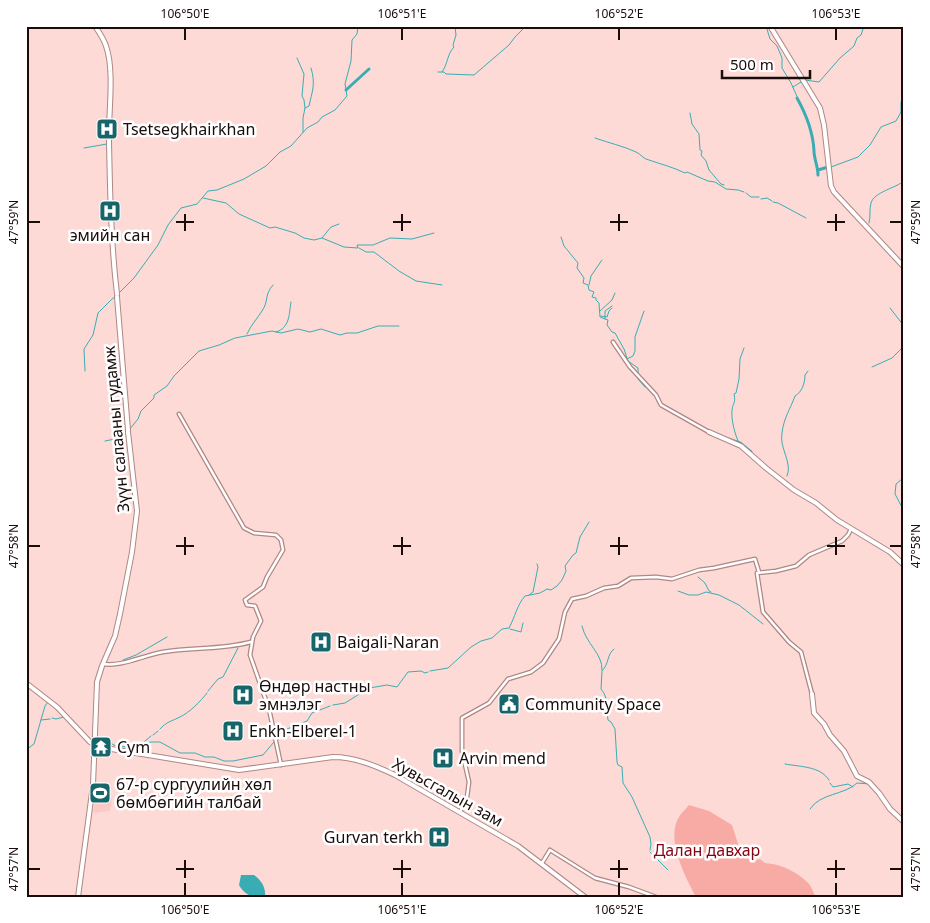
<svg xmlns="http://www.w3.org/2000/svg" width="930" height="923" font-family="'Noto Sans',sans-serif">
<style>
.built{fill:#fdc9c4}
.green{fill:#f7aba4}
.water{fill:#3aadb4}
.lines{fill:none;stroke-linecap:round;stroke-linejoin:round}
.stream{stroke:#3aadb4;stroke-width:1}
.river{stroke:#3aadb4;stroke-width:3}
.minor-casing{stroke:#af8784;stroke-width:5}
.major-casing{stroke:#af8784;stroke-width:6}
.minor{stroke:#fff;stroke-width:2.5}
.major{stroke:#fff;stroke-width:4}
.ticks{fill:none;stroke:#1a0c0b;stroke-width:2}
.labels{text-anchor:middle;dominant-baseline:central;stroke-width:5;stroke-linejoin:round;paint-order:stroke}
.poi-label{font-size:16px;fill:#1a0c0b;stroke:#fff;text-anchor:start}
.street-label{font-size:16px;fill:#1a0c0b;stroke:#fff}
.park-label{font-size:16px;fill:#850313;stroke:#fff}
.neatline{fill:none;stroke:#1a0c0b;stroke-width:2}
.ticks-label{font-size:12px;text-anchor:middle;fill:#1a0c0b}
</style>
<rect width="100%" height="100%" fill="#fddad6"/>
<path class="built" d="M98 786 110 787 108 798 112 799 110 811 93 813Z"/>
<path class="green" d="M689 805 709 811 732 825 740 850 750 855V862L760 859 765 863C780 864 796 871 807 882 811 885 813 891 815 896L817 897H696C686 878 665 839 679 817 681 813 686 809 689 805Z"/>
<path class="water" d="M241 875H254C261 880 266 887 265 897 253 897 245 896 239 885Z"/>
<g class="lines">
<g class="stream">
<path d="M766 26 770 39 777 46 782 58V68L791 83 799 101"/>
<path d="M297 58 304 74 302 96 304 100 305 108 303 118V132"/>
<path d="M438 72H444L446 74 474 75 509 45 515 37 526 26"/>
<path d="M442 72C448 64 447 54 454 47L453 45 456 35 455 26"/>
<path d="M805 80 819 82 840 58 854 46 857 38 861 35 864 26"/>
<path d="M793 87 801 82"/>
<path d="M305 108 309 106C312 92 316 84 311 68"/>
<path d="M901 112V102L904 96"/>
<path d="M690 113 692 124 699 134 700 150 702 151 701 155 706 161 709 170 721 184 724 185"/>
<path d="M131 134 155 128"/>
<path d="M595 138C609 143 623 146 636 152 641 154 643 159 649 160 660 164 673 167 685 173L687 172 708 181 715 182 726 189 738 190 744 192"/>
<path d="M84 148 107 144"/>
<path d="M831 167 858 157 870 145 881 127 896 121 901 112H904"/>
<path d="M746 193 751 197H759"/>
<path d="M203 198 226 203 239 214 270 228 275 227 295 233 304 238 314 240 322 238 344 247 358 248 357 245H373L390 238 412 239 434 233"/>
<path d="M761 199 767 198 772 201"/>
<path d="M773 202 778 203 806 218"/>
<path d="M869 223C871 216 869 210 871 203 874 192 896 188 904 181"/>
<path d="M561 237 564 246 578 263 577 268 584 278 583 283 588 285 589 290 594 292 592 297 596 298V300L599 303 600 317 608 320 607 325 612 332 615 333 624 349 628 361 638 368V379L645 387"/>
<path d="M322 238 331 227 339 224"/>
<path d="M359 248 366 252H374L399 271 416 281 442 285"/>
<path d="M589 285 591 276 602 260"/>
<path d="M119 293 134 278 158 245 168 225 181 208 197 204 208 191 217 190 244 179 266 166 280 152 291 146 307 128 318 122 322 117 335 110 347 96 345 84 351 61 352 40 357 34 358 26"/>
<path d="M890 308 904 326"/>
<path d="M600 311 612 300 615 293"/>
<path d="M601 316 607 317 609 311 612 308"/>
<path d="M605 319V311L612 306"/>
<path d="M276 332C290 328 289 314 291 302"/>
<path d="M247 334C251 325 257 319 262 311 269 301 264 295 273 285"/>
<path d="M627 359 633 356 635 351V337L644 311"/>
<path d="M872 367 892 358 904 346"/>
<path d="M85 371 84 349 93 335 98 313 112 299 116 296"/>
<path d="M129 430 138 419 141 411 154 398V395L167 386 174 376 199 351 219 345 235 338 272 331 281 333 298 329 310 332 321 329 340 335 347 333H357L378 326H399"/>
<path d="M105 441 120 438 126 434"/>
<path d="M739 443C735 435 731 420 732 410 733 402 736 404 734 394L736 393 739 379 740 359 744 348"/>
<path d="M903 473 902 479 896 484 895 494 904 511"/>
<path d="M787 476C793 463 779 448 782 433 784 417 790 410 795 396 802 392 805 383 805 375L808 371"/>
<path d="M654 575 655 576"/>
<path d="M698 577 705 583 709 591 711 592"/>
<path d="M678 591 689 595H698L706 592 719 595 739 605 763 624"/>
<path d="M529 595 533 592 538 567 537 564"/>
<path d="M582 626C586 644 603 654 602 670"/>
<path d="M510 629 521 632 523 623"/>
<path d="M614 649C607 654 609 664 602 671L601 689C609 698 606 708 608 720L611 722 615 729 617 762 618 765 622 767 623 783 632 797 650 837 651 844 650 850"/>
<path d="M123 660 136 655 167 637"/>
<path d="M430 671 448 668 471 647 481 641 492 638 502 629 509 628C515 617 517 605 525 596L540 593 547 589 551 590 557 586 562 580 566 571 565 566 573 555 576 553 580 537 589 522"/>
<path d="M208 691 218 679 223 677 238 648"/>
<path d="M333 705 345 703 369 688 387 685 397 687 408 672 421 671 425 673 428 672"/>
<path d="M52 718 56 719 64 717"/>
<path d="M41 720 50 719"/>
<path d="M160 729C166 722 172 721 180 717 190 712 200 702 207 693"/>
<path d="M153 735 158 731"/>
<path d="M96 736 116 746 127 747 151 742H160L180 753H195L205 757H214L224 761H233L263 755 274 742"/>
<path d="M278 740 287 729 307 721 312 713 330 706"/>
<path d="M144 742 151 736"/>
<path d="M26 750 34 744 45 706 48 702"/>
<path d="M785 764C801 767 820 766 829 780"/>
<path d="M830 783 833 787 848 784 853 787"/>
<path d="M810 809C820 793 845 795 857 783L870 784"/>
<path d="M650 852 668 870"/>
</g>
<g class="river">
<path d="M346 90 369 69"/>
<path d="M797 98C806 114 813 131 814 151 814 159 818 166 818 175"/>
<path d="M818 170 828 167"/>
<path d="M728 439 740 443 751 452"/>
</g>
<g class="minor-casing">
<g id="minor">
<path d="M613 342 630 367 656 395 661 405 709 432"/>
<path d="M179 414 244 528 254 533 276 535 281 540 283 550 267 577 263 587 245 600 247 605 255 606 261 621 253 637 250 655 269 709 281 765"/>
<path d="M103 664C122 667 144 655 163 652 193 647 221 650 251 642"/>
<path d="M812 694 801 652 789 642 763 612 757 573 776 571 796 566 809 555 842 541 848 535 851 529"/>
<path d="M460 812 467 797 469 782 462 751V718L489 703 508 679 531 672 543 663 559 639 565 612 572 599 586 596 604 588 618 586 631 578 656 577 672 579 699 570 714 568 755 559 759 572"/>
<path d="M542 863 550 850 595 878 629 887 656 897"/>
</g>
</g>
<g class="major-casing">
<g id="major">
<path d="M95 26C99 32 104 39 106 46 115 71 108 115 109 141 110 192 111 244 117 294"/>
<path d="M770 26 820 108 824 125 831 186 834 192 904 267"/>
<path d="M117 297 128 430"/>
<path d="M709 432 741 446 766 468 794 490 816 503 837 520 890 552 904 565"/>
<path d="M26 683 57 707 90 742 99 747 239 770 333 757C355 757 376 766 395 775L518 846 585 897"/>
<path d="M812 694 814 713 824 724 830 735 844 751 857 776 869 782 879 793 890 809 904 822"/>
<path d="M78 897 93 785 97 682 102 666 115 636 120 614 132 552 137 511 128 432"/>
</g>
</g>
<use href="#minor" class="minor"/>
<use href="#major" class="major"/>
</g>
<path class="ticks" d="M185 28V40M402 28V40M619 28V40M836 28V40M185 214V231M402 214V231M619 214V231M836 214V231M28 222H40M176 222H194M393 222H411M610 222H628M827 222H845M890 222H902M185 537V555M402 537V555M619 537V555M836 537V555M28 546H40M176 546H194M393 546H411M610 546H628M827 546H845M890 546H902M185 860V878M402 860V878M619 860V878M836 860V878M28 869H40M176 869H194M393 869H411M610 869H628M827 869H845M890 869H902M185 883V896M402 883V896M619 883V896M836 883V896"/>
<defs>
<g id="hospital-square" transform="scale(1.125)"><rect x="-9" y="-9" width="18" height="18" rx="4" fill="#16656a" stroke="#fff"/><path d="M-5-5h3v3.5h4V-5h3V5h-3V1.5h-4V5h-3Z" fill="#fff"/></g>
<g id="civic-square" transform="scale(1.125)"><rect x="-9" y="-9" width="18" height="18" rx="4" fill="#16656a" stroke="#fff"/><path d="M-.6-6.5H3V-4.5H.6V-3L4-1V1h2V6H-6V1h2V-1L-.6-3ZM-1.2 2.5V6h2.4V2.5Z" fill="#fff"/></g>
<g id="temple-square" transform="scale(1.125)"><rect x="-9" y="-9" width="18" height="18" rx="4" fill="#16656a" stroke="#fff"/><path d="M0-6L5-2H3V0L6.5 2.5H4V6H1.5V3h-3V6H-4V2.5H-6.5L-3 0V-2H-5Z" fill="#fff"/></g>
<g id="stadium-square" transform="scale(1.125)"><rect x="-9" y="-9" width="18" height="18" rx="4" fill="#16656a" stroke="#fff"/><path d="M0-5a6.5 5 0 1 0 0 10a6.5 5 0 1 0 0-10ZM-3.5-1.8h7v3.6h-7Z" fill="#fff"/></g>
</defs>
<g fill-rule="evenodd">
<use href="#hospital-square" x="107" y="129"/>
<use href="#hospital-square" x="110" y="211"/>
<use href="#hospital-square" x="321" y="642"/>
<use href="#hospital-square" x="243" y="695"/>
<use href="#civic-square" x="509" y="704"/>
<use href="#hospital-square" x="233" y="731"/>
<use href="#temple-square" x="101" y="747"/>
<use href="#hospital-square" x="443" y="758"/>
<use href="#stadium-square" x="100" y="793"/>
<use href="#hospital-square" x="439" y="837"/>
</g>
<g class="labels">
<g class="poi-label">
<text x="123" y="129">Tsetsegkhairkhan</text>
<text x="110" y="235" text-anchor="middle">эмийн сан</text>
<text x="337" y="642">Baigali-Naran</text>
<text x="259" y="686">Өндөр настны<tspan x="259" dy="18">эмнэлэг</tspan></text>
<text x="525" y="704">Community Space</text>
<text x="249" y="731">Enkh-Elberel-1</text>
<text x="117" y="747">Cym</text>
<text x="459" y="758">Arvin mend</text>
<text x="116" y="784">67-р сургуулийн хөл<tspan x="116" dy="18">бөмбөгийн талбай</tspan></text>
<text x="423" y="837" text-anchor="end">Gurvan terkh</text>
</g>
<g class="street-label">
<text transform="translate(116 429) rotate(-95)">Зүүн салааны гудамж</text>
<text transform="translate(448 792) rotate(29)">Хувьсгалын зам</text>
</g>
<g class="park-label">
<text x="707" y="850">Далан давхар</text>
</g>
</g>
<rect width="930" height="923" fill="none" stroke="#ffffff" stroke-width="55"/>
<path d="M722 70v8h88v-8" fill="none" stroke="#1a0c0b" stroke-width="2.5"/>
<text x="730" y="70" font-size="15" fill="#1a0c0b" stroke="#ffffff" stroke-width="4" paint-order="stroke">500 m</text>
<rect x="28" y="28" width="874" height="868" class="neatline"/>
<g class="ticks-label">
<text x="185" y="18">106°50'E</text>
<text x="402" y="18">106°51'E</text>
<text x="619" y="18">106°52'E</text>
<text x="836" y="18">106°53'E</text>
<text transform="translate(14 222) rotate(-90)" y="4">47°59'N</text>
<text transform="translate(916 222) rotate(-90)" y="4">47°59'N</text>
<text transform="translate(14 546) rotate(-90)" y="4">47°58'N</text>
<text transform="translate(916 546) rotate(-90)" y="4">47°58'N</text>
<text transform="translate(14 869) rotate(-90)" y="4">47°57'N</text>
<text transform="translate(916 869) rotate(-90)" y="4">47°57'N</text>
<text x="185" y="914">106°50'E</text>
<text x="402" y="914">106°51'E</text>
<text x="619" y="914">106°52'E</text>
<text x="836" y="914">106°53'E</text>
</g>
</svg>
